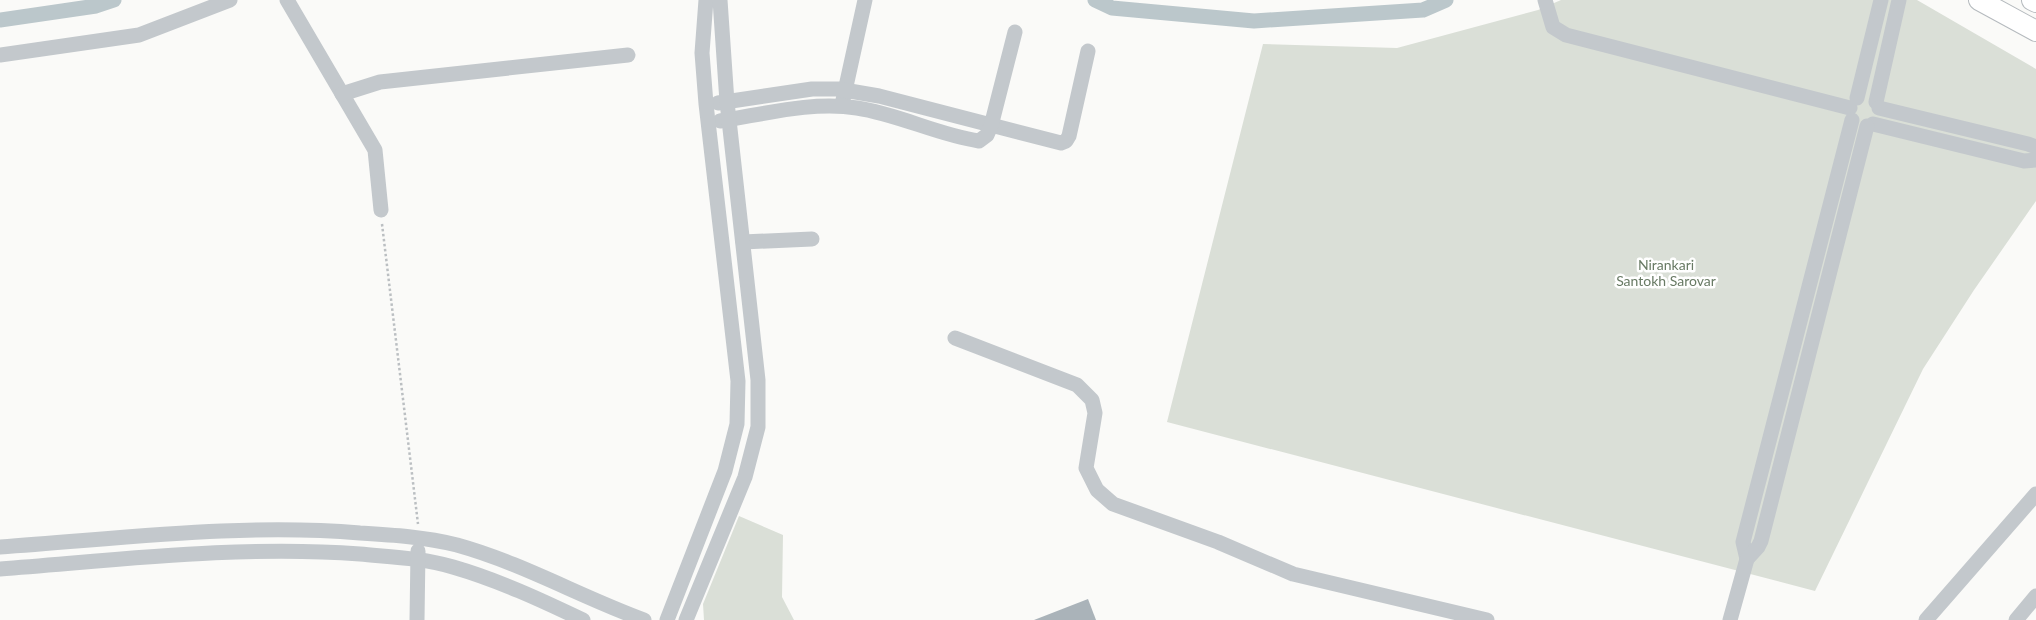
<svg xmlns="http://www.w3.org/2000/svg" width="2036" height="620" font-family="Lato,sans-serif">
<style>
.green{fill:#dadfd7}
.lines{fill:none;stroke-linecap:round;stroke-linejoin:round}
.canal{stroke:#bbc7cb;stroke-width:15}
.building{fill:#aab3b9}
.major-casing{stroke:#b5babe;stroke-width:22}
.path{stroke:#bbbfc2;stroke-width:2.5;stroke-dasharray:2.5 2.5;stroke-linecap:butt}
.minor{stroke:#c3c8cc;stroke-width:15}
.major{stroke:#fff;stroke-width:20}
.labels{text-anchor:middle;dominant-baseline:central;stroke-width:5;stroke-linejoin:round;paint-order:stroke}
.park-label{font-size:14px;fill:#687a64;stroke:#fff}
</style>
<rect width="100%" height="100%" fill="#fafaf8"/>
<g class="green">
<path d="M1561 0H1917L2036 69V201L1974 290 1923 369 1815 591 1167 422 1263 44 1397 48 1538 10Z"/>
<path d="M739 516 783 535 782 597 794 620H704L703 604Z"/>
</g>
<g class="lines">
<g class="canal">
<path d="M1095 0 1112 8 1254 21 1423 10 1446 0"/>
<path d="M0 20 96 6 114 0"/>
</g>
</g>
<path class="building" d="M1088 599 1096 620H1034Z"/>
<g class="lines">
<g class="major-casing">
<g id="major">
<path d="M1979 0 2036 31"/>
<path d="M2032 0 2036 2"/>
</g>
</g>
<path class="path" d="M382 224 418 524"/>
<g class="minor">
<path d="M287 0 375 150 381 210"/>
<path d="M1545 0 1553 27 1566 35 1850 108"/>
<path d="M0 55 139 35 230 0"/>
<path d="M342 94 380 82 628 55"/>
<path d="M1857 98 1881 0"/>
<path d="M843 100 865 0"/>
<path d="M1876 102 1899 0"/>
<path d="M718 103 812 89H838L879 96 1061 143 1066 141 1069 136 1088 51"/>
<path d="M1879 108 2028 144 2036 147"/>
<path d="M720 121C765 114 812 101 857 108 898 114 938 135 979 141L987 135 991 126 1015 32"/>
<path d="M1873 124 2024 161 2036 160"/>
<path d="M743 242 812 239"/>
<path d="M955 338 1077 385 1092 400 1095 413 1086 468 1097 490 1113 504 1218 542 1293 574 1487 620"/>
<path d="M0 547C119 539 240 523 360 533 393 535 425 537 457 545 522 563 581 597 644 620"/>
<path d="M1747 559 1743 542 1852 120"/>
<path d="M0 569C119 560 240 545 360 554 391 557 423 558 453 567 498 580 541 600 583 620"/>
<path d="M417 620 418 551"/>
<path d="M667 620 725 471 737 424 738 381 706 104 702 53 706 0"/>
<path d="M686 620 745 477 758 427V380L727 102 720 0"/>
<path d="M1730 620 1747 559 1758 547 1761 541 1867 126"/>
<path d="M1926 620 2036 494"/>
<path d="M2016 620 2036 596"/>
</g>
<use href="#major" class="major"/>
</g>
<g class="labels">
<g class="park-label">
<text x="1666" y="264">Nirankari<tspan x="1666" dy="16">Santokh Sarovar</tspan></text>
</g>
</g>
</svg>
